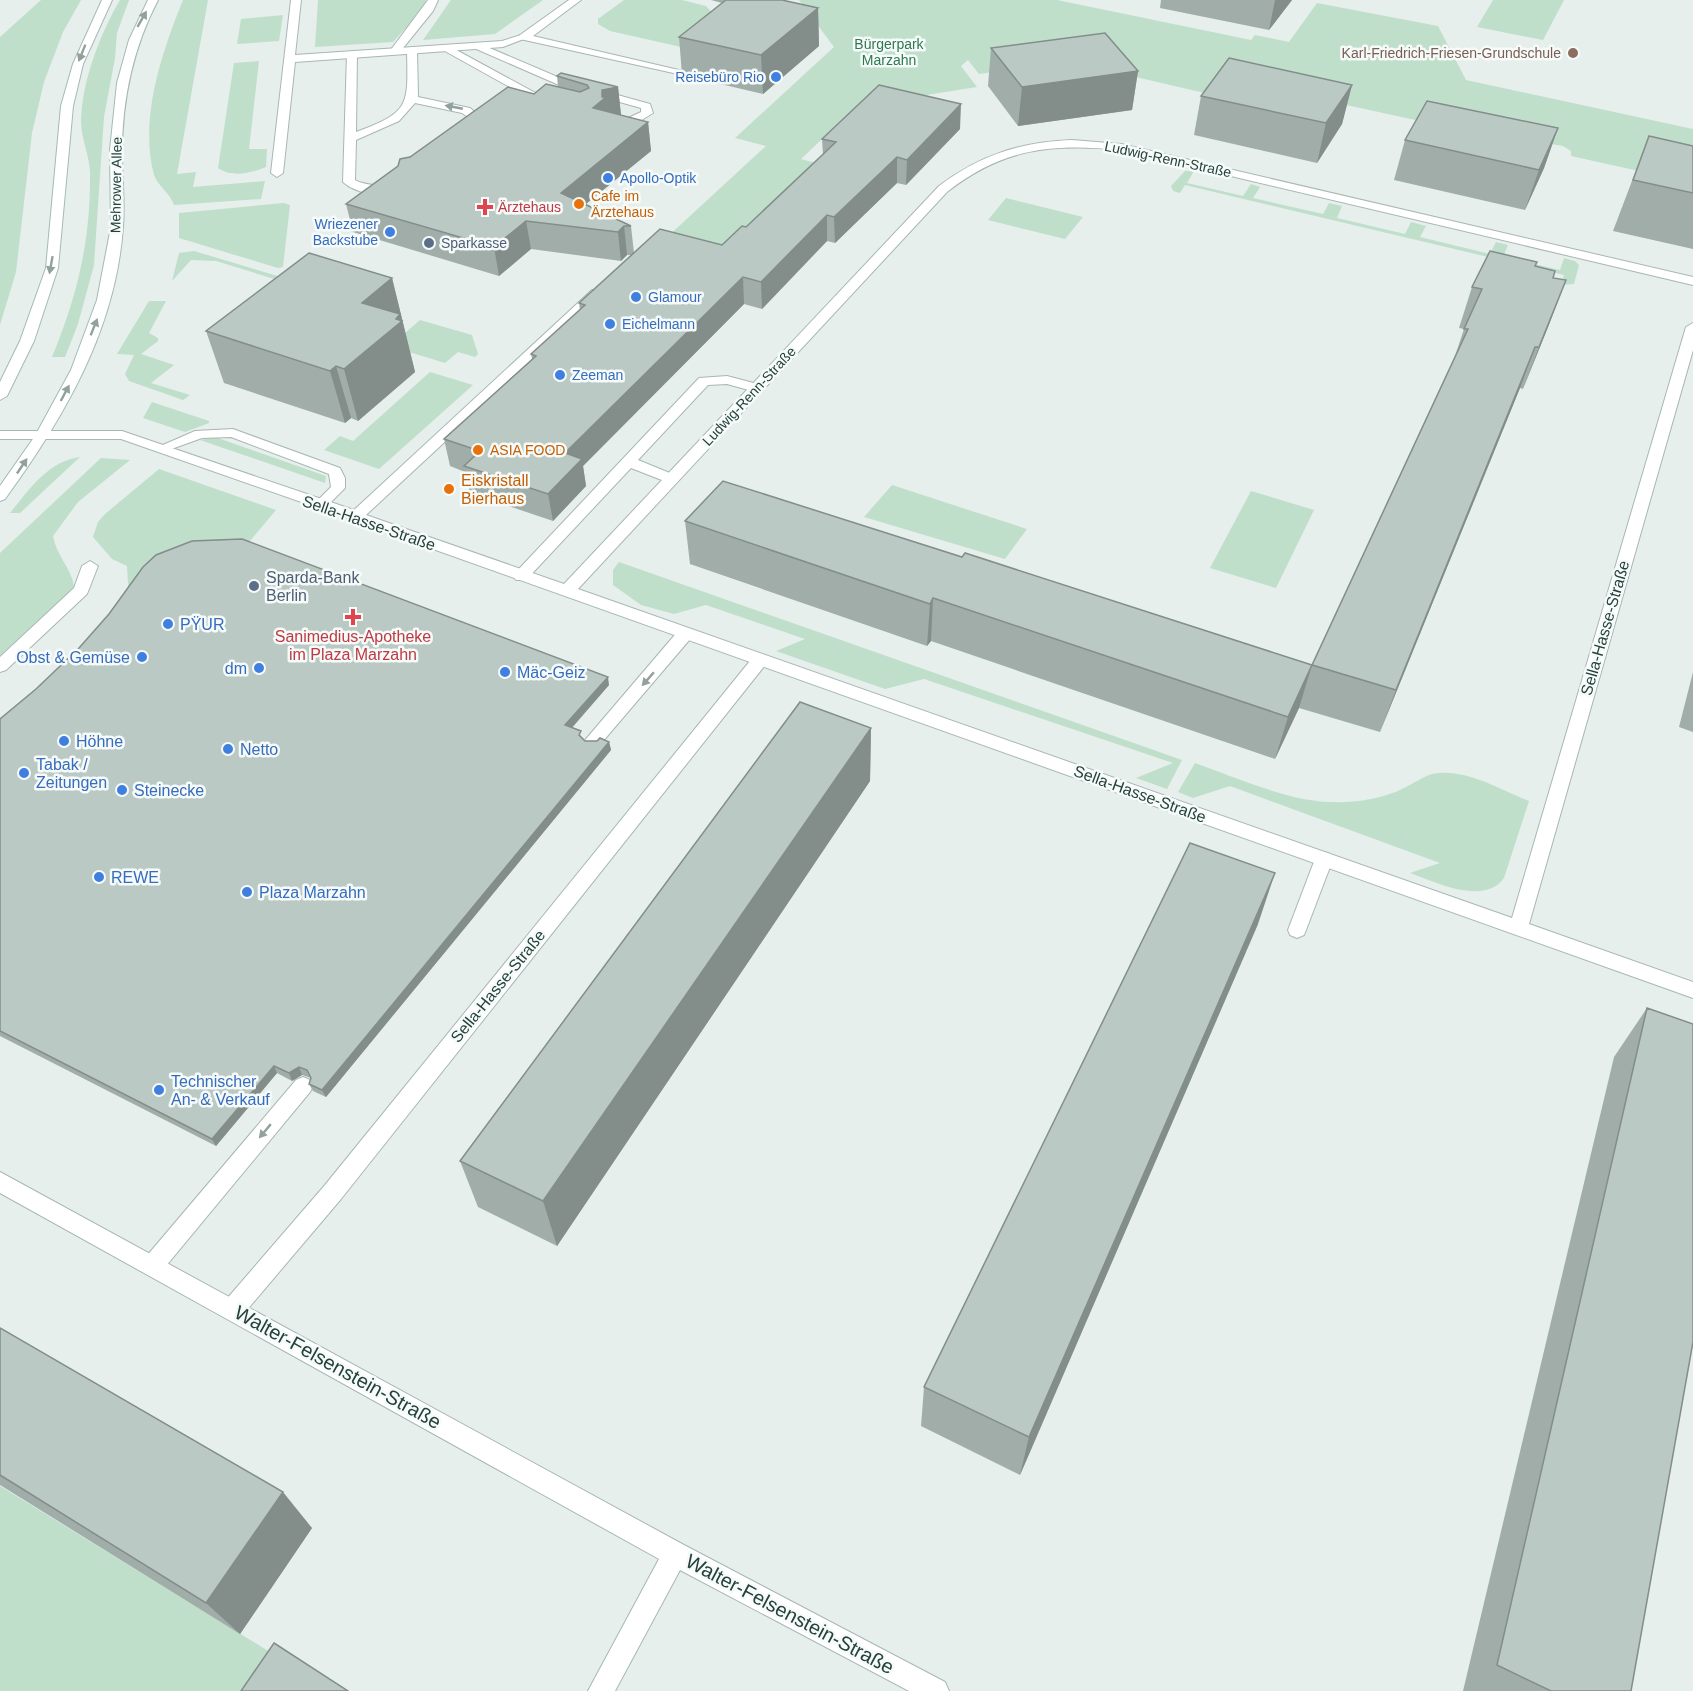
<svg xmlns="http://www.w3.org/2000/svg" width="1693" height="1691" font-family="Helvetica,sans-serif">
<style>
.green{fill:#bfdfcb}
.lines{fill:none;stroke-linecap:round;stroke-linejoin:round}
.lane-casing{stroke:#a8b7b4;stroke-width:2}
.street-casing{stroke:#a8b7b4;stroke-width:2}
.secondary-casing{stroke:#a4bab5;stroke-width:2}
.lane{fill:#fff;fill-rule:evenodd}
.street{fill:#fff;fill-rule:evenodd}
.secondary{fill:#fff;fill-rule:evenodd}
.wall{fill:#a1ada9}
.shaded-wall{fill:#838d8a}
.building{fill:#bbc9c5;stroke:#838d8a;stroke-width:1.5}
.oneway{fill:#92a09e}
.education-dot{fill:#8d6e63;stroke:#f6fbf9;stroke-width:2}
.shop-dot{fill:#3f7fe0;stroke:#f6fbf9;stroke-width:2}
.food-dot{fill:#e8710a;stroke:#f6fbf9;stroke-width:2}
.health-dot{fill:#e0444e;stroke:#f6fbf9;stroke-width:2}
.service-dot{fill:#5c6f8a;stroke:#f6fbf9;stroke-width:2}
.labels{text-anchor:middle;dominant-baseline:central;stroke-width:5;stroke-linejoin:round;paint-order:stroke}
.far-park-label{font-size:14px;fill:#2e7853;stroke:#f6fbf9}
.far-education-label{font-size:14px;fill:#785e54;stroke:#f6fbf9;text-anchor:end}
.far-shop-label{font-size:14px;fill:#366cbe;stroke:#f6fbf9;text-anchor:start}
.far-street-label{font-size:14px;fill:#24413c;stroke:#f6fbf9}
.far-food-label{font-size:14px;fill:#c56008;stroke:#f6fbf9;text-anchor:start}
.far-health-label{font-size:14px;fill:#be3a42;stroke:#f6fbf9;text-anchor:start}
.far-service-label{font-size:14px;fill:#4e5e75;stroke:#f6fbf9;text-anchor:start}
.food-label{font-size:16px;fill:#c56008;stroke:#f6fbf9;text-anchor:start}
.street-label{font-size:16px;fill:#24413c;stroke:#f6fbf9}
.service-label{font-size:16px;fill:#4e5e75;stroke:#f6fbf9;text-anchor:start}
.shop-label{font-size:16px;fill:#366cbe;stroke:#f6fbf9;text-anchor:start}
.health-label{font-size:16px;fill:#be3a42;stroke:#f6fbf9}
.near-street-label{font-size:20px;fill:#24413c;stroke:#f6fbf9}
</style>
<rect width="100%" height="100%" fill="#e6efec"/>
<g class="green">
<path d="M41 0H81L63 32 44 82 32 133 16 272 0 325V37Z"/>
<path d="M120 0H129L117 33 115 58 104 117 94 265 78 324 65 357H52C78 294 91 239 90 171 89 154 81 138 81 121 82 81 100 34 120 0Z"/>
<path d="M183 0H208L177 174 196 172 193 187 265 181 261 199 174 205C170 193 158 186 154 175 139 118 162 52 183 0Z"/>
<path d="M318 0H426L423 9 393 42 315 47Z"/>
<path d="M451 0H543L495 34 423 40Z"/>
<path d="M624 0H682L706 6 725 28 699 51 610 31 598 24V19Z"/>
<path d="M799 0H1057L1251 40 1255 35 1289 42 1317 3 1438 26 1466 80 1693 129V183L1571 156V151L1563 146 1420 121 1231 80 1209 94 1127 75 1038 66 979 74 968 60 961 66 977 87 857 106 801 159 823 165 733 256 665 239 766 146 735 138 834 47Z"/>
<path d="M1493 0H1564L1543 40 1477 27Z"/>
<path d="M283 15 279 41 237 44 241 19Z"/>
<path d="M259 61 249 149H267L266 167C251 173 232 178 218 168L234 63Z"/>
<path d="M1185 171H1194L1187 183 1243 196 1251 184 1260 187 1253 198 1323 214 1329 203 1342 206 1337 218 1405 234 1411 222 1426 226 1420 237 1490 254 1496 242 1508 245 1503 257 1560 270 1564 258 1575 261 1579 265 1574 284 1561 285 1564 275 1185 185 1180 193 1173 191 1171 186Z"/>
<path d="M1006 198 1083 217 1065 239 988 220Z"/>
<path d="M284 203 290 205 283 267 278 268 179 238V213Z"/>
<path d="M194 251 331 292 326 295 216 261 191 260 172 281 179 253Z"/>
<path d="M149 301H166L149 333 158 338V341L141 354 174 365 151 383 190 395 183 400 129 381 125 374 134 355 117 354Z"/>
<path d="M420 320 472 335 478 354 475 357 458 352 445 363 390 346Z"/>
<path d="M430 372 473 385 379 469 324 450 340 436 353 441Z"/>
<path d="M152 402 209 421V423L185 432 143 418Z"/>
<path d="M215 437 326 476 325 483 200 440Z"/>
<path d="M80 457 20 513H10C29 490 48 461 80 457Z"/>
<path d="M101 458 130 460 78 502 53 536C56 555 71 568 74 586L67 596 0 658V553Z"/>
<path d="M159 469 276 510 245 547 129 601 127 566 112 559 93 537 98 522 105 514Z"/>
<path d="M892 485 1027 529 1005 559 864 517Z"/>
<path d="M1251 491 1314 510 1276 588 1210 568Z"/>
<path d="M619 562 1182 760 1167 789 1136 778 1173 763 924 679 885 689 776 651 805 639 706 605 674 614 641 605 613 585V570Z"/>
<path d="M1195 763C1244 780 1294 805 1346 802 1365 801 1387 797 1404 788 1413 784 1422 777 1432 774 1464 767 1501 790 1529 801L1504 878C1484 906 1435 882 1410 873L1440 863 1230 786 1193 798 1178 792Z"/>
<path d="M0 1486 304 1673 292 1691H0Z"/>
</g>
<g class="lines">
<g class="lane-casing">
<g id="lane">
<path d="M428 0H438L433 11 399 53H391L390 51Z"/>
<path d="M569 0H581L533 36 683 71 678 74 520 39V35Z"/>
<path d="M478 43 567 81 650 104 653 113 635 124H609V120L628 118 641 112V108L559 85 474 48 473 46Z"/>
<path d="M447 45 552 102 554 104 544 106 443 50 442 48Z"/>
<path d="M412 47 417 50 418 97 470 108 483 119 471 133 467 134 461 131 471 119 462 113 415 103 399 121 356 140 355 180C367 187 388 184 396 190 384 201 354 192 343 182L347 54 352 51 357 54 356 132C411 112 408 105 407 50Z"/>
<path d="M727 376 761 385 763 388 756 392 727 384 708 385 638 460 677 476 679 479 677 482H667L631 468 526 580H516L513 576 516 572 699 378Z"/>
<path d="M233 429 340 468 345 478V488L324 509 319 511 312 506 331 487 329 474 231 437 202 438 163 452 156 448 195 431Z"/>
<path d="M90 561 98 566 87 594 6 670 0 672V657L74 588 82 566Z"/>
<path d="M685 629 691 630 693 634 691 638 598 747H586L583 743 586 739 679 630Z"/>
<path d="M760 654 766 656 768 660 766 664 341 1199 241 1317 233 1320 225 1317 222 1309 225 1301 325 1185 754 656Z"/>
<path d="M1324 852 1330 854 1333 859 1306 930 1304 935 1297 938 1290 935 1288 930 1315 859 1318 854Z"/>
<path d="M303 1077 310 1080 313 1086 310 1092 161 1272 153 1275 145 1272 142 1265 145 1258 296 1080Z"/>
</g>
</g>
<g class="street-casing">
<g id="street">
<path d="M291 0H301L295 55 502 41 524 34 529 37 503 47 295 62 283 173 277 177 271 173Z"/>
<path d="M1072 140 1121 144 1693 277V285L1121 150C1052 143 1003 148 947 192L578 589 1512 918 1686 327 1693 323V350L1529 924 1693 982V998L357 522 349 521 347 518 121 439H0V431H122L354 510 592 290H602V296L366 515 564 584 939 186C980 155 1021 142 1072 140Z"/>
<path d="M0 1172 684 1545 945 1682 949 1691H909L680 1570 615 1691H588L659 1559 0 1193Z"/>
</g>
</g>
<g class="secondary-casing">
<g id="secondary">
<path d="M102 0H112L83 64 73 106 58 268 34 341 7 396 0 400V382L20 341 46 268 61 106 73 64Z"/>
<path d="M148 0H158C133 48 122 99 122 154 122 178 125 203 123 227 116 329 64 418 5 499L0 501V486L35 436 71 370 97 300 111 227 110 150 117 83 129 40Z"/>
</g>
</g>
<use href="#lane" class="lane"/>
<use href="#street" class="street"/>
<use href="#secondary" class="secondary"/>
</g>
<g class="wall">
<path d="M711 0H725L722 3Z"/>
<path d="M1161 0H1292L1269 30 1160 8Z"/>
<path d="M818 8 819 46 763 94 682 75 679 37Z"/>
<path d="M991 48 1138 71 1132 110 1018 126 988 86Z"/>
<path d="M557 76 618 87 621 115H619L648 122 651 151 586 204 631 226 634 253 722 245 746 227 823 155 822 139 960 129 906 185 897 183 835 243 827 241 762 309 744 304 583 466 586 486 553 521 470 493 465 472 450 466 444 439 532 359 531 354 580 310 579 303 632 255H627L621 261 531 249 499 276 353 232 346 204 410 157 534 94 558 87Z"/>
<path d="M1352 85 1342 124 1317 163 1194 135 1201 96Z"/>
<path d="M1558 128 1544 168 1525 210 1394 180 1405 140Z"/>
<path d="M1649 136 1693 146V249L1613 231Z"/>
<path d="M1535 267 1553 278 1550 322 1523 389 1520 388 1380 732 1299 708 1275 759 931 641 927 646 690 564 685 521 962 557 1312 665 1455 356 1464 329 1459 328 1472 287Z"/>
<path d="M392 278 415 372 358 421 351 418 345 423 224 383 206 331Z"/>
<path d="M1693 672V732L1679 727Z"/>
<path d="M609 685 572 728 585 741 609 742 611 750 326 1097 313 1091 309 1084 311 1078 302 1075 292 1081 277 1073 216 1146 0 1036V719Z"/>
<path d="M871 728 870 781 557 1246 478 1207 460 1161Z"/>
<path d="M1258 924 1020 1475 921 1426 924 1387Z"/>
<path d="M1647 1008 1631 1691H1463L1614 1057Z"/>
<path d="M0 1328 312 1528 240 1634 0 1485Z"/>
</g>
<g class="shaded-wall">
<path d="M1275 0H1292L1269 30Z"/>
<path d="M818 8 819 46 763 94 761 55Z"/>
<path d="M1138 71 1132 110 1018 126 1022 87Z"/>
<path d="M1352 85 1342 124 1317 163 1326 123Z"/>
<path d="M618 87 621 115 608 117 593 108 602 90Z"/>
<path d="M961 104 960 129 906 185 907 160Z"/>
<path d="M648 122 651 151 565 221 561 193Z"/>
<path d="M1558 128 1544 168 1525 210 1539 170Z"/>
<path d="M897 157V183L835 243 834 217Z"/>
<path d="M827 215V241L762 309 761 282Z"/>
<path d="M526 221 531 249 499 276 494 247Z"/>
<path d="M624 226 627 255 621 261 618 232Z"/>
<path d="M743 277 744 304 583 466 586 486 553 521 548 494 565 453Z"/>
<path d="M392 278 415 372 358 421 344 369 362 303Z"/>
<path d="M1566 280 1550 322 1523 389 1539 347Z"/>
<path d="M1535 347 1520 388 1380 732 1396 690Z"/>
<path d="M336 366 351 418 345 423 330 371Z"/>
<path d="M933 598 931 641 927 646 930 604Z"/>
<path d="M1312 665 1299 708 1275 759 1288 717Z"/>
<path d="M608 677 609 685 567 733 565 725Z"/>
<path d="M871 728 870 781 557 1246 543 1201Z"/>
<path d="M609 742 611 750 326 1097 322 1090Z"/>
<path d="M1275 873 1258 924 1020 1475 1029 1437Z"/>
<path d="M274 1066 277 1073 216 1146 212 1139Z"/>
<path d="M299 1067 302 1075 292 1081 289 1073Z"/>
<path d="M283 1492 312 1528 240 1634 206 1603Z"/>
</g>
<g class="building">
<path d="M726 0H782L818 8 761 55 679 37Z"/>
<path d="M1105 33 1138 71 1022 87 991 48Z"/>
<path d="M1229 58 1352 85 1326 123 1201 96Z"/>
<path d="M561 73 618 87 602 90V97H606L593 108 648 122 561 193 631 226H624L618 232 526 221 494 247 346 204 398 166 400 159 410 157 508 87 534 94 546 84 580 92 589 88 587 85 557 76Z"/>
<path d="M879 85 961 104 907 160 897 157 834 217 827 215 761 282 743 277 565 453 582 459 548 494 464 466 480 451 444 439 536 356 531 354 585 305 579 303 660 229 722 245 742 226 746 227 836 142 822 139Z"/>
<path d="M1427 101 1558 128 1539 170 1405 140Z"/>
<path d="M1649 136 1693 146V193L1633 180Z"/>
<path d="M1490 251 1537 262 1535 266 1555 271 1553 278 1566 280 1539 347H1535L1396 690 1312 665 1288 717 933 598 930 604 685 521 723 481 962 557 965 553 1312 665 1468 329H1464L1482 289 1472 287Z"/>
<path d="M309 253 392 278 362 303 400 314 396 319 402 321 344 369 336 366 330 371 206 331Z"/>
<path d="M242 539 608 677 565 725 581 731 579 735 585 741H597L600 738 609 742 322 1090 309 1084 311 1078 307 1070 299 1067 289 1073 274 1066 212 1139 0 1031V719L36 689 79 648 109 614 143 567 156 555 192 541Z"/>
<path d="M800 702 871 728 543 1201 460 1161Z"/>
<path d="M1190 843 1275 873 1029 1437 924 1387Z"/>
<path d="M1647 1008 1693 1024V1342L1631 1691H1551L1497 1665Z"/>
<path d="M0 1328 283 1492 206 1603 0 1475Z"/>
<path d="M274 1643 348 1691H241Z"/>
</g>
<defs><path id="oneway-solid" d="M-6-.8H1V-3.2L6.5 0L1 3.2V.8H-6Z" transform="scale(1.5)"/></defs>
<g class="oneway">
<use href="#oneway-solid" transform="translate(142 19) rotate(-60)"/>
<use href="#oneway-solid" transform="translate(82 53) rotate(112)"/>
<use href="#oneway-solid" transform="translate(454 107) rotate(-169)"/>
<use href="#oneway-solid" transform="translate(51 265) rotate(100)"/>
<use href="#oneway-solid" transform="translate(94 327) rotate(-68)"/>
<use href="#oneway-solid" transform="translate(65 393) rotate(-62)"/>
<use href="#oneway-solid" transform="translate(22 466) rotate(-56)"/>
<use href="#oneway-solid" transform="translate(648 679) rotate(131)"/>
<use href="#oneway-solid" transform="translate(265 1131) rotate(130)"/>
</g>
<circle class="education-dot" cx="1573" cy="53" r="6"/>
<g class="shop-dot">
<circle cx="776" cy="77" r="6"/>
<circle cx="608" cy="178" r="6"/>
<circle cx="390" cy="232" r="6"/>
<circle cx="636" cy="297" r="6"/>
<circle cx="610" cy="324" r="6"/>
<circle cx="560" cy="375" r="6"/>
<circle cx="168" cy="624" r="6"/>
<circle cx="142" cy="657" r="6"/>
<circle cx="259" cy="668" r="6"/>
<circle cx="505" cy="672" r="6"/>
<circle cx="64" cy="741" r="6"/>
<circle cx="228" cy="749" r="6"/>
<circle cx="24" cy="773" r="6"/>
<circle cx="122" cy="790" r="6"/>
<circle cx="99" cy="877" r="6"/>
<circle cx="247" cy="892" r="6"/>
<circle cx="159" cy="1090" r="6"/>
</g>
<g class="food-dot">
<circle cx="579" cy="204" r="6"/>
<circle cx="478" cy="450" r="6"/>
<circle cx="449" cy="489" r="6"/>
</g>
<g class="health-dot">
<path d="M482 198h6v6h6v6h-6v6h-6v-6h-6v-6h6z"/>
<path d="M350 608h6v6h6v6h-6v6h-6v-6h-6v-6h6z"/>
</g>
<g class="service-dot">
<circle cx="429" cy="243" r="6"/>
<circle cx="254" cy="586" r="6"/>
</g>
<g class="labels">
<g class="far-park-label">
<text x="889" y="44">Bürgerpark<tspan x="889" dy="16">Marzahn</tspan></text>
</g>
<g class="far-education-label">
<text x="1561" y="53">Karl-Friedrich-Friesen-Grundschule</text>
</g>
<g class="far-shop-label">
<text x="764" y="77" text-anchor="end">Reisebüro Rio</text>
<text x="620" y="178">Apollo-Optik</text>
<text x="378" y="224" text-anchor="end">Wriezener<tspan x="378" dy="16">Backstube</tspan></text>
<text x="648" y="297">Glamour</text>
<text x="622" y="324">Eichelmann</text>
<text x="572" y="375">Zeeman</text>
</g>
<g class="far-street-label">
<text transform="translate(1168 159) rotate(12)">Ludwig-Renn-Straße</text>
<text transform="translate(116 185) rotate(-89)">Mehrower Allee</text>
<text transform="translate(749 396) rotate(-47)">Ludwig-Renn-Straße</text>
</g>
<g class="far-food-label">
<text x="591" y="196">Cafe im<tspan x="591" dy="16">Ärztehaus</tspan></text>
<text x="490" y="450">ASIA FOOD</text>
</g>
<g class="far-health-label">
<text x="498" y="207">Ärztehaus</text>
</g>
<g class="far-service-label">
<text x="441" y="243">Sparkasse</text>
</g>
<g class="food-label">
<text x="461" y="480">Eiskristall<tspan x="461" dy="18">Bierhaus</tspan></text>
</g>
<g class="street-label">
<text transform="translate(369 523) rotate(19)">Sella-Hasse-Straße</text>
<text transform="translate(1605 628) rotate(-74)">Sella-Hasse-Straße</text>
<text transform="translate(1140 794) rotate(20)">Sella-Hasse-Straße</text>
<text transform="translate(498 986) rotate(-51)">Sella-Hasse-Straße</text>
</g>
<g class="service-label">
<text x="266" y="577">Sparda-Bank<tspan x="266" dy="18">Berlin</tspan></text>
</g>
<g class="shop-label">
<text x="180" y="624">PŸUR</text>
<text x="130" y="657" text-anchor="end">Obst &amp; Gemüse</text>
<text x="247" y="668" text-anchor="end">dm</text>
<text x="517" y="672">Mäc-Geiz</text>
<text x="76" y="741">Höhne</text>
<text x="240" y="749">Netto</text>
<text x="36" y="764">Tabak /<tspan x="36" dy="18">Zeitungen</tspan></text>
<text x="134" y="790">Steinecke</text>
<text x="111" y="877">REWE</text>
<text x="259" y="892">Plaza Marzahn</text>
<text x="171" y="1081">Technischer<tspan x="171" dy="18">An- &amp; Verkauf</tspan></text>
</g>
<g class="health-label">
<text x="353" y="636">Sanimedius-Apotheke<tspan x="353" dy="18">im Plaza Marzahn</tspan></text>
</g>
<g class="near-street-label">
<text transform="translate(338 1367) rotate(29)">Walter-Felsenstein-Straße</text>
<text transform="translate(790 1614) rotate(28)">Walter-Felsenstein-Straße</text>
</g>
</g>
</svg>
